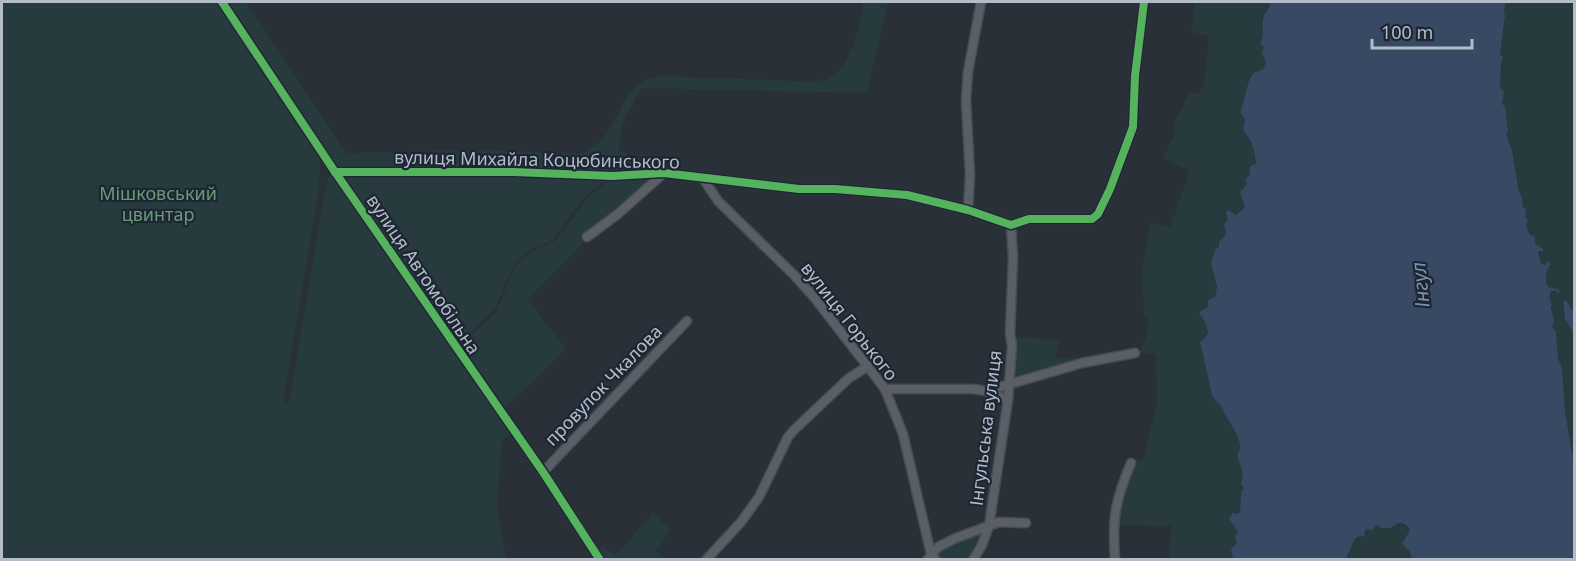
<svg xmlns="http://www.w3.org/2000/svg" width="1576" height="561" font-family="'Noto Sans',sans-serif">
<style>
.green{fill:#273a3e}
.water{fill:#384963}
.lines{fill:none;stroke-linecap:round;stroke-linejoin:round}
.minor-casing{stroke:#484c53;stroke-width:11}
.minor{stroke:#5a5e66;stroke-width:8}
.cycleway-casing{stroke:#1d2633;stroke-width:11}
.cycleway{stroke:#56b35d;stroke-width:8}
.labels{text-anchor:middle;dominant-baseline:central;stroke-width:4.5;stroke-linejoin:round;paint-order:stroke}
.street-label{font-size:18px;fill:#b4bcc9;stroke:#1d2633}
.park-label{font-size:18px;fill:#6b9a76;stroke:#1d2633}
.water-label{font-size:20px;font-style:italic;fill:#7c92b1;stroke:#1d2633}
</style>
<rect width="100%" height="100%" fill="#2a3038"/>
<g class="green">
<path d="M2 2H218L321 158 318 195 283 402 289 403 327 180 331 174 334 175 512 433 502 440 497 508 506 559H2Z"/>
<path d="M226 2H247L346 153 479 150 580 154C610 141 615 118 630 90H634C641 81 648 78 658 76L800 81C806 81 813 82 819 81 850 76 861 26 863 2H888L867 93 641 88 622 125 619 152 626 153 622 174 341 168 334 163Z"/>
<path d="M1195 2H1270C1270 10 1263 13 1262 21 1261 29 1264 34 1261 42 1264 48 1265 57 1266 63L1263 69C1261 71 1257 72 1255 73 1244 79 1248 100 1241 110L1245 119 1243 130C1252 140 1255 151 1256 164L1250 166 1247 183 1242 197 1245 207 1236 215 1230 211H1226L1228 220 1224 227 1226 234 1219 242V247L1215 250 1211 263 1217 289 1215 297 1208 300V307L1202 310 1200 315C1210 323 1209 335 1200 342L1212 395 1216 401 1221 405C1225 420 1248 441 1237 455L1243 474 1241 482 1244 488 1241 492 1240 512 1231 513 1229 519 1238 532 1235 536 1237 543 1232 548 1233 557 1236 559H1169L1171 526 1115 525 1119 493 1133 459 1143 460 1157 404 1156 354 1139 353 1146 339 1148 317 1144 316 1142 274 1150 223 1170 227 1190 171 1163 158 1176 131 1173 126 1190 92 1197 94 1204 87 1209 36 1191 32Z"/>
<path d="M1506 2H1574V310L1570 309 1571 306 1568 305 1567 301 1562 302 1565 319 1574 334V466L1565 412 1561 368 1558 359 1555 330 1552 327V304L1549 297 1551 291 1558 294 1560 291 1558 289 1548 287 1545 281 1549 266 1546 263 1541 264 1538 252 1543 251 1535 244V239L1526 226 1528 220 1525 217 1526 209 1523 207 1522 197 1519 192 1512 149 1506 135 1508 132 1504 105 1502 104 1504 92 1500 88 1503 57 1500 54 1505 16 1504 10Z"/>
<path d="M464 174 605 178V180L583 198 553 240 531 250 517 261 506 281 495 309 462 341 458 342 345 179 348 175Z"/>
<path d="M657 176 588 238 527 299 566 349 503 410 462 348 464 342 497 311 511 275 519 262 532 252 555 241 589 197 611 179Z"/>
<path d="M1012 337 1059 340 1055 359 1106 357 1012 381Z"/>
<path d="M653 513 671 530 656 551 666 559H603L598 550 602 547 616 555Z"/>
<path d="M1402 523 1410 530 1403 542 1410 552 1412 559 1346 560 1354 540 1366 533V529H1373L1377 525 1380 528H1390L1394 524Z"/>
<path d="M979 532H985L971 559H940L935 554 936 550Z"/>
</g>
<g class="water">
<path d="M1270 2H1506L1504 10 1505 16 1500 54 1503 57 1501 64 1500 88 1504 92 1502 104 1505 106 1508 132 1506 135 1512 150 1519 192 1522 197 1523 207 1526 209 1525 217 1528 219 1526 226 1530 234 1535 237V244L1543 249V252L1540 251 1538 252 1541 264 1546 265V261L1551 264C1546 270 1544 280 1548 287L1558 289 1560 291 1558 294 1556 291H1551L1549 297 1552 304 1551 307 1554 321 1552 327 1556 331 1558 359 1562 368 1565 411 1574 466V559H1412L1410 552 1402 544 1410 530 1405 524C1397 521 1395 526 1390 528H1381L1377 525 1372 530 1366 529 1364 536 1357 537 1354 540 1346 559 1233 558 1231 549 1237 543 1235 536 1238 532 1229 519 1233 512 1237 514 1240 512 1241 492 1244 488 1241 484 1243 474 1237 455C1248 441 1225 420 1221 405L1216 401 1212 395 1200 342C1202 340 1205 338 1207 335 1210 330 1204 318 1199 314L1202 310 1208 307V300L1215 297 1217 287 1211 263 1215 250 1219 247V242L1226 234 1224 225 1228 220 1226 212 1228 210 1236 215 1245 207 1240 192 1247 184 1245 179 1249 176 1250 166 1256 164C1255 151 1252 140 1243 130L1245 119 1240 112C1246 102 1246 79 1254 73 1257 71 1260 71 1263 69L1266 63 1262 53 1264 47 1260 44C1265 35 1261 28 1263 19 1264 12 1270 10 1270 2Z"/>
<path d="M1563 300 1567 301 1571 309 1574 310V334L1565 319Z"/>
</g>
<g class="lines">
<g class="minor-casing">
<g id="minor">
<path d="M222 2 335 172 543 472 600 560"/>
<path d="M335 172H514L612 176 664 173 799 189H835L907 195 968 210 1011 225 1029 219H1092L1098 214 1110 189 1133 127 1135 76 1144 2"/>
<path d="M702 177 718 201 794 275 813 296 885 389 903 434 931 554 936 560"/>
<path d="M968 210 970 175 966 100 968 72 981 2"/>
<path d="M587 237 618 214 664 173"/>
<path d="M885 389H973L986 391 1008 400"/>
<path d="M986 391 1082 363 1135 353"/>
<path d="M543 472 687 321"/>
<path d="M706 560 741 522 759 497 788 437 794 430 849 378 868 366"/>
<path d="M927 560 938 547 956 538 999 522 1026 523"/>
<path d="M973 560 982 545 989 526 1008 400 1012 346 1010 334 1013 257 1011 225"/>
<path d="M1115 560C1112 518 1115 501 1131 463"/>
</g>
</g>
<use href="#minor" class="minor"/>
<g class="cycleway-casing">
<g id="cycleway">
<path d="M222 2 335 172 543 472 600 560"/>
<path d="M335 172H514L612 176 664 173 799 189H835L907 195 968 210 1011 225 1029 219H1092L1098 214 1110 189 1133 127 1135 76 1144 2"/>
</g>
</g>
<use href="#cycleway" class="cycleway"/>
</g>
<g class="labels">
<g class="street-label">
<text transform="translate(537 159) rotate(1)">вулиця Михайла Коцюбинського</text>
<text transform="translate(424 274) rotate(56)">вулиця Автомобільна</text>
<text transform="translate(850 321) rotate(52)">вулиця Горького</text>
<text transform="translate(603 385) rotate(-46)">провулок Чкалова</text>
<text transform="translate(985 428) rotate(-83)">Інгульська вулиця</text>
</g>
<g class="park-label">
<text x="158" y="193">Мішковський<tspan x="158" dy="21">цвинтар</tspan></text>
</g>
<g class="water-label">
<text transform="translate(1420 285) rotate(-96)">Інгул</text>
</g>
</g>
<rect width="1576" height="561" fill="none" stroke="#b4bcc9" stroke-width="6"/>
<path d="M1372 39v9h100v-9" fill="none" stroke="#b4bcc9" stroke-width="3"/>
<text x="1381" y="39" font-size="18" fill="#b4bcc9" stroke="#1d2633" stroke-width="4.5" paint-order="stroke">100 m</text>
</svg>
